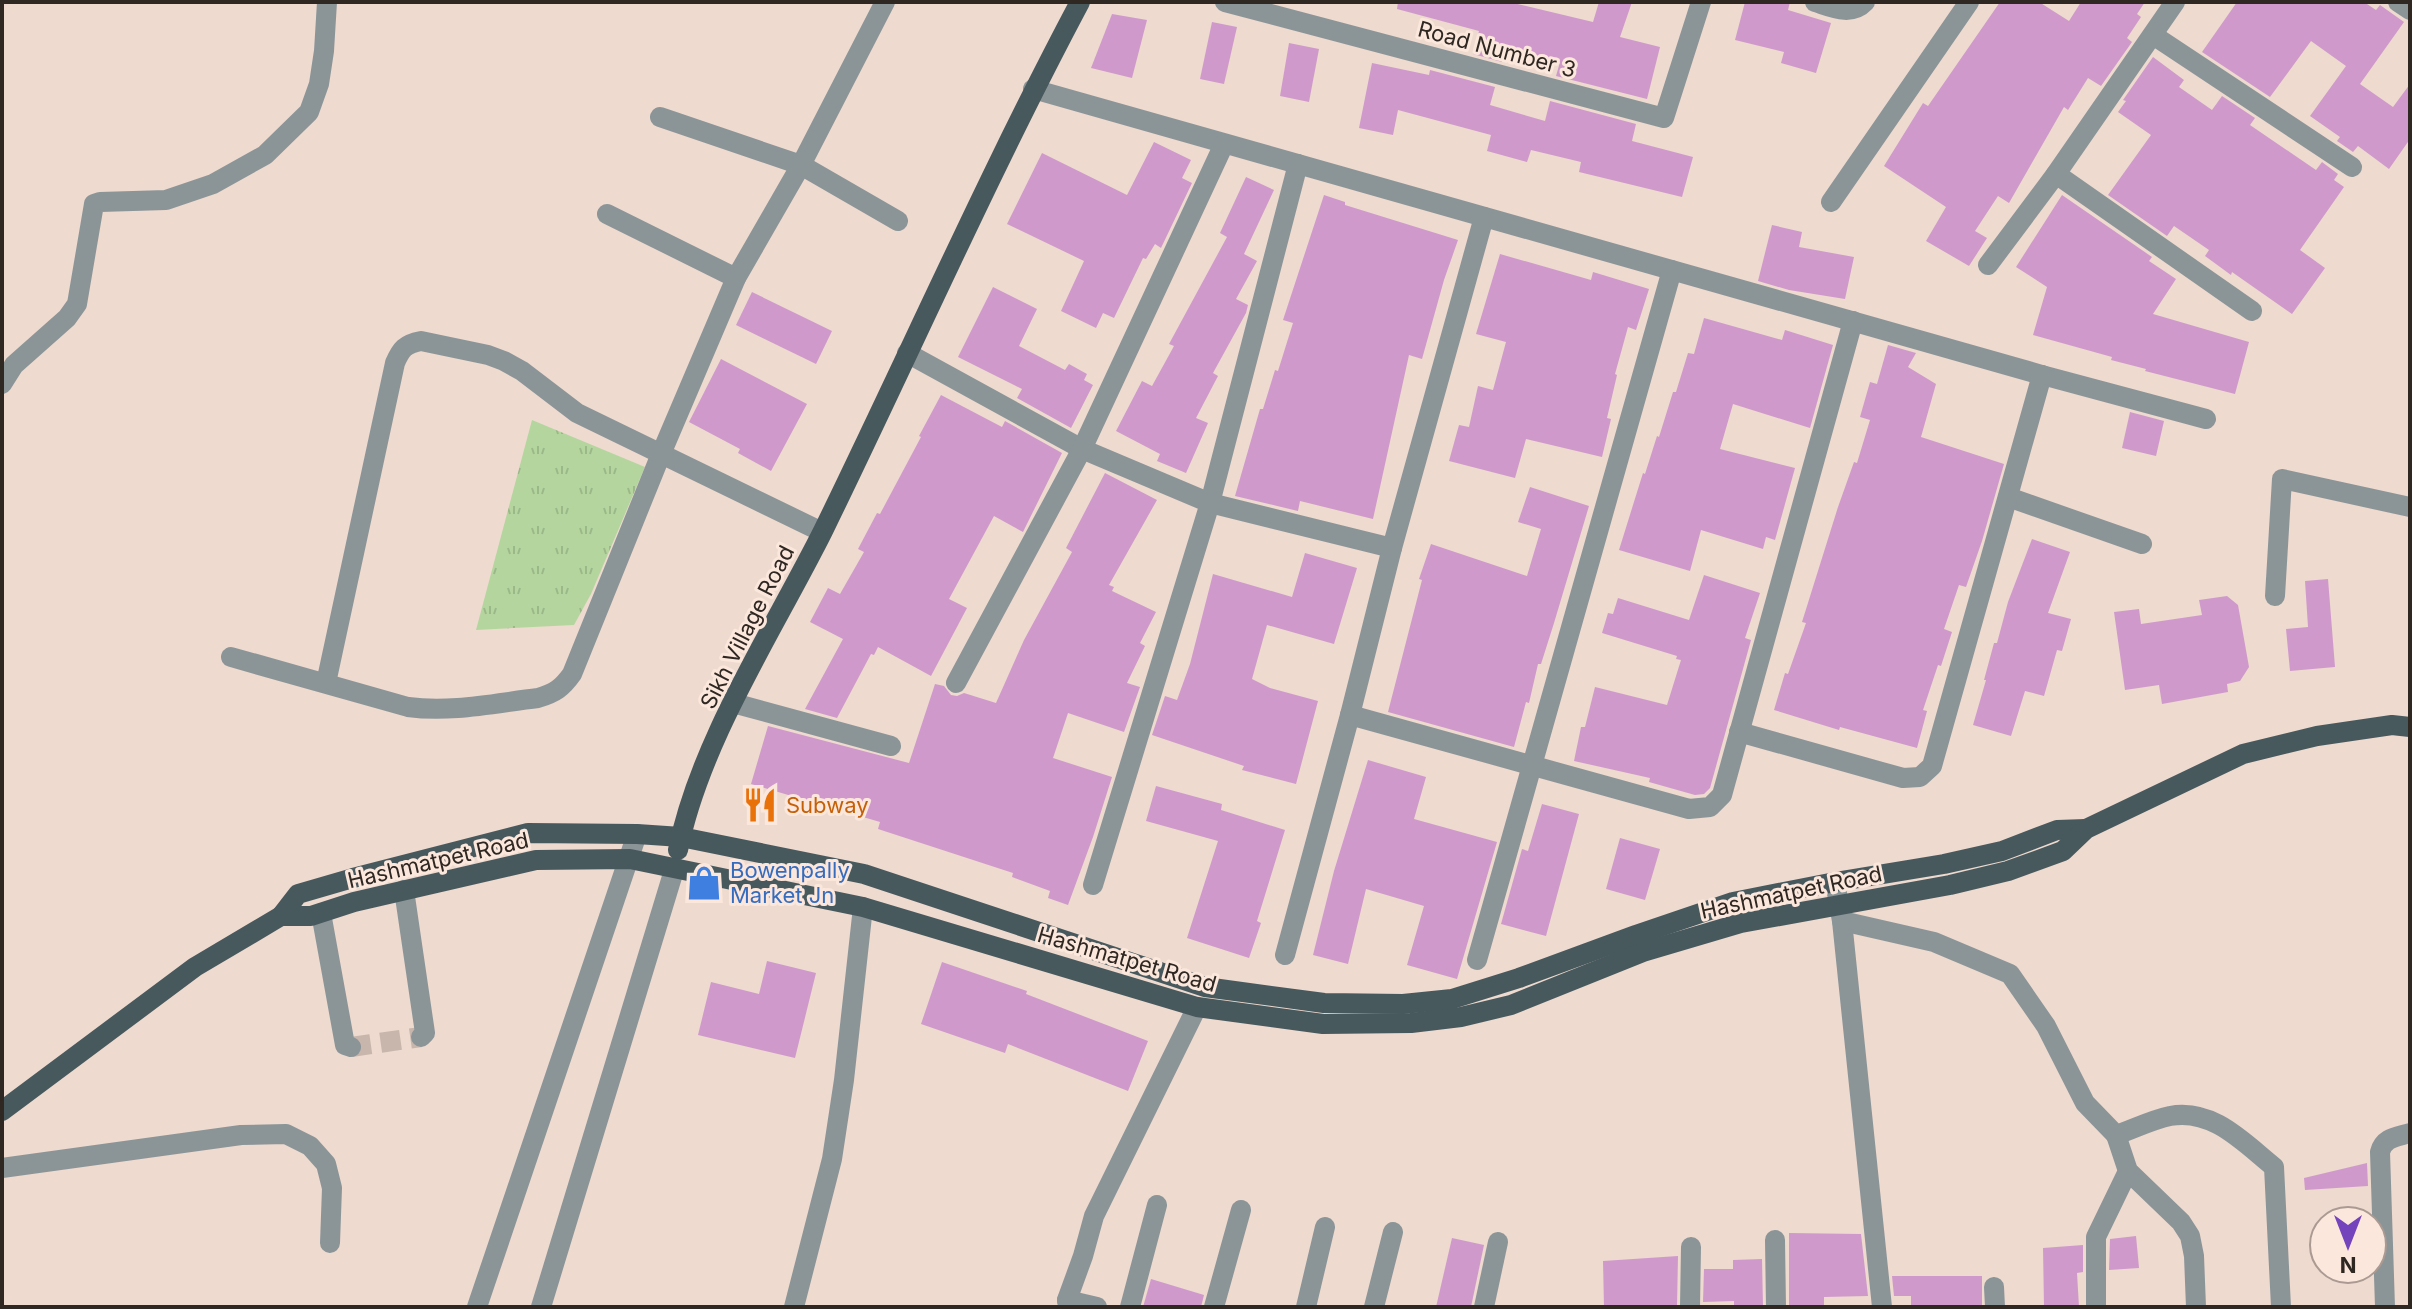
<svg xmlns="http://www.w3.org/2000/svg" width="2412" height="1309" font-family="Inter,sans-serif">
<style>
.park{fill:url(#park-tufts)}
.building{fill:#cf9acb}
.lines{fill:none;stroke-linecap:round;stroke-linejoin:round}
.minor-tunnel{stroke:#c8b6ac;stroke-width:20;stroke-dasharray:20 10;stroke-linecap:butt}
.minor{stroke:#8b9598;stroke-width:20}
.major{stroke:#48595e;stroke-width:20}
.labels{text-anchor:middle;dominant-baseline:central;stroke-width:6;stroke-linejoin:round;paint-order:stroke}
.street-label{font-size:22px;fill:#2e2722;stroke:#fce7dc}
.food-label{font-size:22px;fill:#c56008;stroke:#fce7dc;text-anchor:start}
.shop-label{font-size:22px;fill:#366cbe;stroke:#fce7dc;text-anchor:start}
</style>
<defs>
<pattern id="park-tufts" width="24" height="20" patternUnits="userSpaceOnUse" patternTransform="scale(2)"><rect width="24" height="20" fill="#b4d69e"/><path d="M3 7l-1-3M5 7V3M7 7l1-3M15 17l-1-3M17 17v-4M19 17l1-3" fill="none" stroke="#9bb888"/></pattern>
</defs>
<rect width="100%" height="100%" fill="#eedacf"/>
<path class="park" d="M532 420 645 467 591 594 574 625 476 630Z"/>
<g class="building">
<path d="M1398 2H1509L1593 22 1599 2H1632L1620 37 1660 47 1647 99 1556 76 1560 62 1513 51 1512 57 1504 55 1502 62 1473 54 1479 31 1397 9Z"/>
<path d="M1745 2H1790L1788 10 1831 23 1816 73 1781 63 1784 52 1735 40Z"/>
<path d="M2000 2H2039L2069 21 2081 2H2145L2137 14 2141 17 2127 38 2132 42 2101 86 2088 78 2068 110 2064 107 2009 203 1998 196 1975 231 1987 238 1969 266 1926 241 1946 207 1884 166 1923 103 1928 106Z"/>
<path d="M2237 2H2364L2376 10 2380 5 2404 22 2360 84 2393 107 2410 84V139L2389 169 2358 146 2353 152 2337 141 2340 137 2310 116 2346 66 2311 41 2270 97 2202 52Z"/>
<path d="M1112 14 1147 20 1132 78 1091 68Z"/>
<path d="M1212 22 1237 27 1224 84 1200 79Z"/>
<path d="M1289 43 1319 49 1309 102 1280 96Z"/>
<path d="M2153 57 2184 80 2179 87 2212 110 2222 96 2255 118 2250 125 2316 170 2322 162 2338 174 2334 180 2344 187 2300 250 2325 268 2292 314 2232 272 2231 275 2205 256 2209 250 2174 226 2167 236 2108 195 2151 135 2118 112 2126 101 2123 100Z"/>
<path d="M1372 63 1429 75 1430 70 1495 87 1490 105 1545 121 1550 101 1636 124 1632 141 1693 157 1682 197 1579 172 1581 162 1531 150 1527 162 1487 151 1491 135 1398 110 1393 135 1359 128Z"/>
<path d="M1154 142 1191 160 1182 178 1192 183 1161 248 1155 244 1146 259 1143 258 1114 318 1103 313 1096 328 1061 311 1084 261 1007 224 1042 153 1127 195Z"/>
<path d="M1246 177 1274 190 1244 254 1257 261 1236 299 1248 305 1246 313 1213 373 1218 376 1196 418 1208 423 1186 473 1157 461 1160 454 1116 431 1142 381 1152 386 1174 346 1169 344 1227 237 1220 233Z"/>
<path d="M1324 195 1345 202V205L1458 240 1444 280 1422 359 1409 355 1373 519 1300 501 1298 511 1235 496 1260 409H1263L1275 370 1278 371 1293 323 1283 320Z"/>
<path d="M2062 195 2152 257 2149 261 2176 279 2153 314 2249 342 2235 394 2145 371 2146 369 2111 360 2112 357 2033 335 2047 287 2016 267Z"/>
<path d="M1772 225 1802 232 1799 247 1854 257 1845 299 1789 290 1758 281Z"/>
<path d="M1500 254 1591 280 1593 272 1649 289 1636 330 1628 327 1615 374 1617 375 1607 418 1611 419 1602 457 1526 439 1515 478 1449 461 1459 425 1469 427 1478 386 1493 390 1506 342 1476 334Z"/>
<path d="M993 287 1037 309 1019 346 1065 370 1069 364 1087 374 1084 380 1093 385 1071 428 1017 398 1022 389 958 357Z"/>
<path d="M752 292 832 331 816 364 736 325Z"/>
<path d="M1704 318 1782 340 1785 330 1833 345 1810 428 1733 404 1720 449 1795 468 1775 540 1766 537 1763 549 1701 530 1690 571 1619 550 1643 473 1645 474 1657 436 1659 437 1673 392H1676L1688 353 1694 354Z"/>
<path d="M1888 345 1916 353 1908 367 1936 384 1921 437 2004 464 1982 541 1966 587 1959 585 1944 629 1952 632 1941 666 1938 665 1923 710 1927 711 1917 748 1840 727 1839 730 1774 710 1785 673 1788 674 1806 623 1802 622 1838 507 1854 462 1857 463 1870 420 1860 417 1870 382 1877 384Z"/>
<path d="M721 359 807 404 771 471 738 453 740 449 689 422Z"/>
<path d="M941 395 1002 427 1005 421 1062 453 1023 532 994 516 949 599 967 608 931 676 878 647 874 655 871 654 837 718 805 709 843 639 810 622 828 588 840 594 864 552 858 549 877 513 880 514 921 437 919 436Z"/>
<path d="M2130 412 2164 421 2156 456 2122 448Z"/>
<path d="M1105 473 1157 500 1109 585 1114 587 1112 591 1156 612 1140 643 1145 646 1127 683 1140 687 1124 732 1068 713 1053 758 1112 777 1093 837 1068 905 1048 898 1050 891 1012 877 1013 873 878 829 880 822 751 784 768 726 909 763 935 684 944 686 951 695 957 696 964 693 996 703 1024 640 1072 552 1066 548Z"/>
<path d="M1530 487 1589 506 1554 623 1541 664H1538L1529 703 1526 702 1514 747 1388 712 1422 580 1419 579 1431 544 1527 576 1541 529 1518 522Z"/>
<path d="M2032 539 2070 552 2048 613 2071 619 2062 651 2057 650 2044 696 2025 691 2011 736 1973 725 1986 680H1984L1994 643H1997L2008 602Z"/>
<path d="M1305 553 1357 568 1334 644 1267 625 1252 679 1270 688 1318 701 1296 784 1242 770 1244 766 1152 735 1165 696 1177 700 1190 664 1213 574 1292 597Z"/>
<path d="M1704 575 1760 593 1745 638 1751 640 1710 788 1704 794 1695 795 1649 782 1650 778 1574 761 1581 727H1585L1595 687 1667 705 1681 660 1676 659 1677 656 1602 633 1608 613 1613 614 1618 598 1689 620Z"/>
<path d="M2328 579 2335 667 2290 671 2286 629 2308 627 2305 581Z"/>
<path d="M2227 596 2238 605 2249 667 2240 681 2227 684 2228 692 2162 704 2159 685 2125 690 2114 612 2139 609 2141 624 2202 615 2199 600Z"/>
<path d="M1368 760 1426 777 1414 819 1497 842 1457 979 1407 965 1424 906 1366 889 1348 964 1313 955 1334 871Z"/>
<path d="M1156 786 1222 804 1221 810 1285 830 1257 921 1261 923 1249 958 1187 938 1218 841 1146 821Z"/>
<path d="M1542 804 1579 814 1546 936 1501 924 1522 849 1528 851Z"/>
<path d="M1620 838 1660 849 1645 900 1606 889Z"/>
<path d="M767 961 816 973 795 1058 698 1035 711 982 759 994Z"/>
<path d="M942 962 1027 991 1026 994 1148 1041 1128 1091 1008 1044 1005 1053 921 1024Z"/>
<path d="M2367 1163 2368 1186 2305 1190 2304 1178Z"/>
<path d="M1789 1233 1861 1234 1868 1296 1824 1297V1307H1789Z"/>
<path d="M2136 1236 2139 1268 2109 1270 2110 1239Z"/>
<path d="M1452 1238 1484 1245 1471 1307H1436Z"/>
<path d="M2083 1245V1272L2077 1273 2079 1307H2044L2043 1248Z"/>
<path d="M1678 1256 1677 1307H1604L1603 1261Z"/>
<path d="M1762 1259 1763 1307H1734V1301L1703 1302 1704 1269H1733V1260Z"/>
<path d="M1892 1276H1982V1307H1911V1296H1894Z"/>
<path d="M1151 1279 1204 1295 1201 1307H1143Z"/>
</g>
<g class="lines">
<path class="minor-tunnel" d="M351 1047 421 1037"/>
<g class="minor">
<path d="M1225 2 1664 118 1701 2"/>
<path d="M1815 2C1831 7 1851 17 1865 2"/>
<path d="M2398 2 2410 10"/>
<path d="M2153 35 2352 167"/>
<path d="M1033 89 2042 375 2206 419"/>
<path d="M660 117 801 165 898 221"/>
<path d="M2056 174 2252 311"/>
<path d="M1831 202 1969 2"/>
<path d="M607 214 736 278"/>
<path d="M1988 265 2056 174 2175 2"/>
<path d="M907 353 1082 449 1210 503 1392 548"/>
<path d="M2 384 14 365 67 318 77 304 94 204 100 202 166 200 213 184 265 155 309 112 319 84 324 51 327 2"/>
<path d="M2008 497 2142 544"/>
<path d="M2275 596 2282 479 2410 507"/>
<path d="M231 657 408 707C451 713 495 703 538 698 555 693 562 688 572 674L661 454 736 278 801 165 885 2"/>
<path d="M326 683 395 363C401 349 405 344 421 341L488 355 504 361 522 371 577 413 822 532"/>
<path d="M956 683 1082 449 1224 144"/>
<path d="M733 703 891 746"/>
<path d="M1350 715 1689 809 1710 807 1722 795 1853 321"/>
<path d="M1739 732 1903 778 1920 777 1932 766 2042 375"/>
<path d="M1835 882 1842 921 1882 1307"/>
<path d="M1093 885 1210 503 1298 164"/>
<path d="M404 890 425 1033 421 1037"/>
<path d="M321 913 345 1045 351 1047"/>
<path d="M1842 921 1934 942 2010 974 2046 1026 2085 1103 2116 1135C2134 1129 2151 1120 2170 1116 2213 1108 2244 1143 2274 1167L2281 1307"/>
<path d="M1285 955 1350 715 1392 548 1484 217"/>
<path d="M1477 960 1672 270"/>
<path d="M2116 1135 2128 1171 2181 1222 2190 1236 2194 1256 2196 1307"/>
<path d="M2 1168 241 1135 286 1134 310 1146 326 1164 332 1188 330 1243"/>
<path d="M1775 1240 1776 1307"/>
<path d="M1994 1287 1995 1307"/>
<path d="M1067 1300 1097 1307"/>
<path d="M477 1307 637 834"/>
<path d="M541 1307 675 867"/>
<path d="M794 1307 832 1159 844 1080 863 907"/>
<path d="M1068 1307 1067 1300 1083 1256 1094 1216 1197 1007"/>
<path d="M1130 1307 1157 1205"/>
<path d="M1214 1307 1241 1210"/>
<path d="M1306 1307 1325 1227"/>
<path d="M1374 1307 1393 1232"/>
<path d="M1484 1307 1498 1242"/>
<path d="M1690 1307 1691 1247"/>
<path d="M2096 1307V1237L2128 1171"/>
<path d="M2385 1307 2380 1152C2384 1137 2397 1137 2410 1133"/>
</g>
<g class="major">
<path d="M678 850C700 741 773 631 823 531 909 355 988 175 1080 2"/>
<path d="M281 916 298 894 353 878 528 833 637 834 681 837 864 874 1205 987 1324 1003 1403 1004 1452 999 1519 978 1636 935 1733 902 1835 882 1944 864 2002 851 2057 830 2086 829"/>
<path d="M2 1111 195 967 281 916H311L354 902 536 860 630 859 863 907 1197 1007 1323 1024 1411 1023 1461 1017 1511 1005 1643 952 1741 923 1950 885 2008 871 2063 851 2086 829 2243 754 2317 736 2392 725 2410 727"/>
</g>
</g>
<defs>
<g id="restaurant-bare" transform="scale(2.76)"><path d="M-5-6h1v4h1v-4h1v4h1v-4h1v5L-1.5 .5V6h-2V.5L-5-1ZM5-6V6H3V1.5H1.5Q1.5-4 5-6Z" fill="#e8710a" stroke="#fce7dc" stroke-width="2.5" paint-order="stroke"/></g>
<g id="shop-bare" transform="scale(2.76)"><path d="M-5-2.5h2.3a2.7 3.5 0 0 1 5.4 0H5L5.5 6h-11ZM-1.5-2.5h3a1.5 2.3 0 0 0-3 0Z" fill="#3f7fe0" stroke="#fce7dc" stroke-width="2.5" paint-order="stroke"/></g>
</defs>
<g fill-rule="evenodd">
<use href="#restaurant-bare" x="760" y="805"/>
<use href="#shop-bare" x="704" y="883"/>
</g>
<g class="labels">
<g class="street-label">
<text transform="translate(1497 49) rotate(15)">Road Number 3</text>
<text transform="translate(747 627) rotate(-63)">Sikh Village Road</text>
<text transform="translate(438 860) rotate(-13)">Hashmatpet Road</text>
<text transform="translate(1791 892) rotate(-12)">Hashmatpet Road</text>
<text transform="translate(1127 959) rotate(16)">Hashmatpet Road</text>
</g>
<g class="food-label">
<text x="786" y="805">Subway</text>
</g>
<g class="shop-label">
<text x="730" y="870">Bowenpally<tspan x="730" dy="25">Market Jn</tspan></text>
</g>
</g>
<rect width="2412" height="1309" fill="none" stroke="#2e2722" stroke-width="8"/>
<g transform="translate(2348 1245) rotate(180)"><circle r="38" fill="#fce7dc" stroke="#aa9a92" stroke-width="2"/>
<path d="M0-6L14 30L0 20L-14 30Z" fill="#7444bc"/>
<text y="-12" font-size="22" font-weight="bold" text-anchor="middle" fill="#2e2722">N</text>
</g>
</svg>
